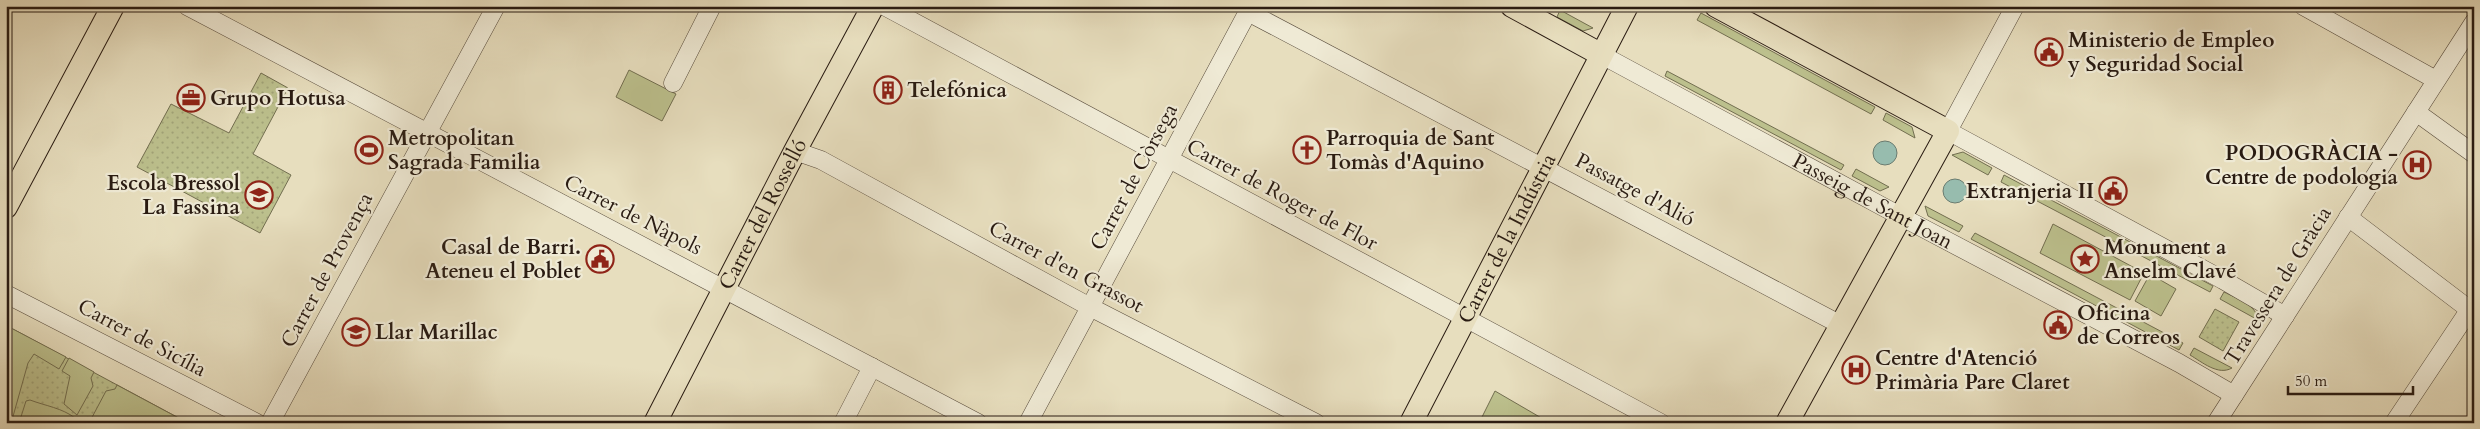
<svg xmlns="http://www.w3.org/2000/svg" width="2480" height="429" font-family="Cardo,serif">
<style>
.grass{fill:url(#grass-dots);stroke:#726e50}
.garden{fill:#bcc08d;stroke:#726e50}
.water{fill:#97bcae;stroke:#6b7c70}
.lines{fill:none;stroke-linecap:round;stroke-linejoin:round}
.minor-casing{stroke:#584c3d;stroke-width:19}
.major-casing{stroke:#291b12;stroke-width:24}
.minor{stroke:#efead5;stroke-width:18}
.major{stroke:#e7debe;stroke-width:22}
.labels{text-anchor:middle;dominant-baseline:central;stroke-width:4.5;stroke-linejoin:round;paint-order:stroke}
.poi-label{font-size:21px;font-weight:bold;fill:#291b12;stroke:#efead5;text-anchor:start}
.street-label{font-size:21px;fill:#291b12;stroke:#efead5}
</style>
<defs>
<pattern id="grass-dots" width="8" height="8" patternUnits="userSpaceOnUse" patternTransform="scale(1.25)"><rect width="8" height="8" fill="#bcc08d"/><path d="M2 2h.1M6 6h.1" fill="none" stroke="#a2a479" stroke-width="1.8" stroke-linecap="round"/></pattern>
</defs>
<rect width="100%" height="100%" fill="#e7debe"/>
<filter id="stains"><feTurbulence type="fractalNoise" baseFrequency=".004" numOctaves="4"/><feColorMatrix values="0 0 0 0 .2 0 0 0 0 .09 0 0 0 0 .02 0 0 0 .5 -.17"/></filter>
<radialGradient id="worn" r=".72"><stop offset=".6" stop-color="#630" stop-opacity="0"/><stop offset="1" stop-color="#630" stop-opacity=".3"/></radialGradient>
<g class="grass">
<path d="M261 73 288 88 253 154 291 175 260 233 137 167 171 104 229 133Z"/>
<path d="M2215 309 2239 322 2223 351 2199 337Z"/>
<path d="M11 328 188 423H6V329Z"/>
</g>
<g class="garden">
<path d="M1560 10 1593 28 1583 31 1557 17Z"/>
<path d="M1701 13 1875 107 1871 114 1697 20Z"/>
<path d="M629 70 676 94 662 121 616 97Z"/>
<path d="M1667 71 1844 165 1841 170 1665 76Z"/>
<path d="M1886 113 1912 127 1915 138 1883 120Z"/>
<path d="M1963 152 1992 168 1988 175 1952 155Z"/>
<path d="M1856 169 1889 187 1880 191 1852 176Z"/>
<path d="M2004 175 2213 286 2210 292 2001 182Z"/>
<path d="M1925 206 1963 226 1959 232 1928 216Z"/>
<path d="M2053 224 2144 273 2130 300 2040 253Z"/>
<path d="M1975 233 2183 343 2179 350 1971 239Z"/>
<path d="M2150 274 2176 289 2161 316 2135 301Z"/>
<path d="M2224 292C2236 298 2257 305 2258 320L2220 299Z"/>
<path d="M11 328 66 357 59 369 34 354 28 363 12 420 6 421V329Z"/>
<path d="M2194 348 2232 368C2218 376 2202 362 2190 355Z"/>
<path d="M69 358 94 372 91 378 93 386 77 415 64 404 70 376 62 371Z"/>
<path d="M117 385 188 423H89L106 391 115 389Z"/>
<path d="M1495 391 1550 423H1479Z"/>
<path d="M30 400C46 406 62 408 75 418L73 423H19L26 401Z"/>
</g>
<g class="water">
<circle cx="1885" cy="153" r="12"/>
<circle cx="1955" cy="191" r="12"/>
</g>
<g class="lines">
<g class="minor-casing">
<g id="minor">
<path d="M187 6 978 423"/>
<path d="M884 6 1661 423"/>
<path d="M2015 6 1948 131 2223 280 2285 316"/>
<path d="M2303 6 2436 80"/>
<path d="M1248 12 1841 325"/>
<path id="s1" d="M1600 54 1900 216 2179 363 2234 395"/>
<path d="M673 83 712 6"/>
<path d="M2416 112 2474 154"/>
<path d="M795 151 821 160 1090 307 1316 423"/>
<path d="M2348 217 2474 313"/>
<path d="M6 294 257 423"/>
<path d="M270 423 496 6"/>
<path d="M843 423 872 367"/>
<path d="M1028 423 1251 6"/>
<path d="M2216 423 2474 22"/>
<path d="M2394 423 2474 303"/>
</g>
</g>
<g class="major-casing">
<g id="major">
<path d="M1512 6 1600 54"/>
<path d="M1716 6 1948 131 1787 423"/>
<path d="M6 207 113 6"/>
<path id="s2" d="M655 423 795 151 873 6"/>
<path id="s3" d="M1411 423 1627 6"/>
</g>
</g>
<use href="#minor" class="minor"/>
<use href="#major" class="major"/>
</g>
<defs>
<g id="civic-ring" transform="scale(1.4375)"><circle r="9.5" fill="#efead5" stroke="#8f2418" stroke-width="1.5"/><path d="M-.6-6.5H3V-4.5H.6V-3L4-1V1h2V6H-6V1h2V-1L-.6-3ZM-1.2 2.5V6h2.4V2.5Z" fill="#8f2418"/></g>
<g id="building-ring" transform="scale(1.4375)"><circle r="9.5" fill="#efead5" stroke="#8f2418" stroke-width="1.5"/><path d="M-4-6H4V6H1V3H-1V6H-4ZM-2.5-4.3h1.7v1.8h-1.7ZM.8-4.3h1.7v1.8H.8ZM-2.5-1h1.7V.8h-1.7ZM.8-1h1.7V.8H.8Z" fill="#8f2418"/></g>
<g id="office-ring" transform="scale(1.4375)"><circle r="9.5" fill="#efead5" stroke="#8f2418" stroke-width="1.5"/><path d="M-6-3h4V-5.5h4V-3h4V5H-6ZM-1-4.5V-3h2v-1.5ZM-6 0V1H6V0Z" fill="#8f2418"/></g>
<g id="stadium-ring" transform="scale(1.4375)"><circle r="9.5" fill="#efead5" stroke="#8f2418" stroke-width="1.5"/><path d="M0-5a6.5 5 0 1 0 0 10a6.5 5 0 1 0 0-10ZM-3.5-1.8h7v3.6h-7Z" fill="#8f2418"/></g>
<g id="church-ring" transform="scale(1.4375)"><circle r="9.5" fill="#efead5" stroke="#8f2418" stroke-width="1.5"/><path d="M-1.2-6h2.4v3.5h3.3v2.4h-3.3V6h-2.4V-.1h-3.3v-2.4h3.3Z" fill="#8f2418"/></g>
<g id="hospital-ring" transform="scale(1.4375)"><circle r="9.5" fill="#efead5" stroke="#8f2418" stroke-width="1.5"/><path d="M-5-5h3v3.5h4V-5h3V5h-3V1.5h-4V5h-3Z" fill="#8f2418"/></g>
<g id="school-ring" transform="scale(1.4375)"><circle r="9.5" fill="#efead5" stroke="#8f2418" stroke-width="1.5"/><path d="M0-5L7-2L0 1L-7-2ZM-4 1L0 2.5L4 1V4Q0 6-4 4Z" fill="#8f2418"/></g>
<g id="sight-ring" transform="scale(1.4375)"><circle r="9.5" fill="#efead5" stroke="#8f2418" stroke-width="1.5"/><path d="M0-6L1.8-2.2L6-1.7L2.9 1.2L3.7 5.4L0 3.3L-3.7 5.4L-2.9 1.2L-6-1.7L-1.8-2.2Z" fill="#8f2418"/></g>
</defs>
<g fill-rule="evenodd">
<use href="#civic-ring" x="2049" y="52"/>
<use href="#building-ring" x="888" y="90"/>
<use href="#office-ring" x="191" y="98"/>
<use href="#stadium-ring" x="369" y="150"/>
<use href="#church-ring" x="1307" y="150"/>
<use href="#hospital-ring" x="2417" y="165"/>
<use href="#civic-ring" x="2113" y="191"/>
<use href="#school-ring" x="259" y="195"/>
<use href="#civic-ring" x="600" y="259"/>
<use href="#sight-ring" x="2085" y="259"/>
<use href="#civic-ring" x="2058" y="325"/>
<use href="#school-ring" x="356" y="332"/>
<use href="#hospital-ring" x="1856" y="370"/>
</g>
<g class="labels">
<g class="poi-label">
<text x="2068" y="40">Ministerio de Empleo<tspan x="2068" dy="24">y Seguridad Social</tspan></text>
<text x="907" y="90">Telefónica</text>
<text x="210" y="98">Grupo Hotusa</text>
<text x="388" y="138">Metropolitan<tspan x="388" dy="24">Sagrada Familia</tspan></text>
<text x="1326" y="138">Parroquia de Sant<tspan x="1326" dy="24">Tomàs d'Aquino</tspan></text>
<text x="2398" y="153" text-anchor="end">PODOGRÀCIA -<tspan x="2398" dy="24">Centre de podologia</tspan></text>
<text x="240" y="183" text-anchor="end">Escola Bressol<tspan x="240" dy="24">La Fassina</tspan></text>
<text x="2094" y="191" text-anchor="end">Extranjeria II</text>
<text x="581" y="247" text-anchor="end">Casal de Barri.<tspan x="581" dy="24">Ateneu el Poblet</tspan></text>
<text x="2104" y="247">Monument a<tspan x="2104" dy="24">Anselm Clavé</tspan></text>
<text x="2077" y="313">Oficina<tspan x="2077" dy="24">de Correos</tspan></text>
<text x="375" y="332">Llar Marillac</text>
<text x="1875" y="358">Centre d'Atenció<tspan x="1875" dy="24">Primària Pare Claret</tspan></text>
</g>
<g class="street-label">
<text transform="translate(1134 177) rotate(-62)">Carrer de Còrsega</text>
<text transform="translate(1635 190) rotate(28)">Passatge d'Alió</text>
<text transform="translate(1282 195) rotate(28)">Carrer de Roger de Flor</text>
<text stroke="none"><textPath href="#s1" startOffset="310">Passeig de Sant Joan</textPath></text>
<text stroke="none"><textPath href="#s2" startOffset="235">Carrer del Rosselló</textPath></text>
<text transform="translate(633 215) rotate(27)">Carrer de Nàpols</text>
<text stroke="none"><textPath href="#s3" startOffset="208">Carrer de la Indústria</textPath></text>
<text transform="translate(1066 267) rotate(28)">Carrer d'en Grassot</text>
<text transform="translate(327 270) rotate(-62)">Carrer de Provença</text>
<text transform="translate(2278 286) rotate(-58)">Travessera de Gràcia</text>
<text transform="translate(142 338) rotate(28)">Carrer de Sicília</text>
</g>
</g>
<rect width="2480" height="429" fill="none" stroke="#e7debe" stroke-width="25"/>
<rect x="8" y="8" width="2465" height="414" fill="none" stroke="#291b12" stroke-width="2.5"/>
<rect x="12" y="12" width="2455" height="404" fill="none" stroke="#291b12"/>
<path d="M2288 386v8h125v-8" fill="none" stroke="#291b12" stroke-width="2.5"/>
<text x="2295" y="386" font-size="15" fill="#291b12" stroke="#efead5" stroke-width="4" paint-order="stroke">50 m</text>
<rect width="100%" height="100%" filter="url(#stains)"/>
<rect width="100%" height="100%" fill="url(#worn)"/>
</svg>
